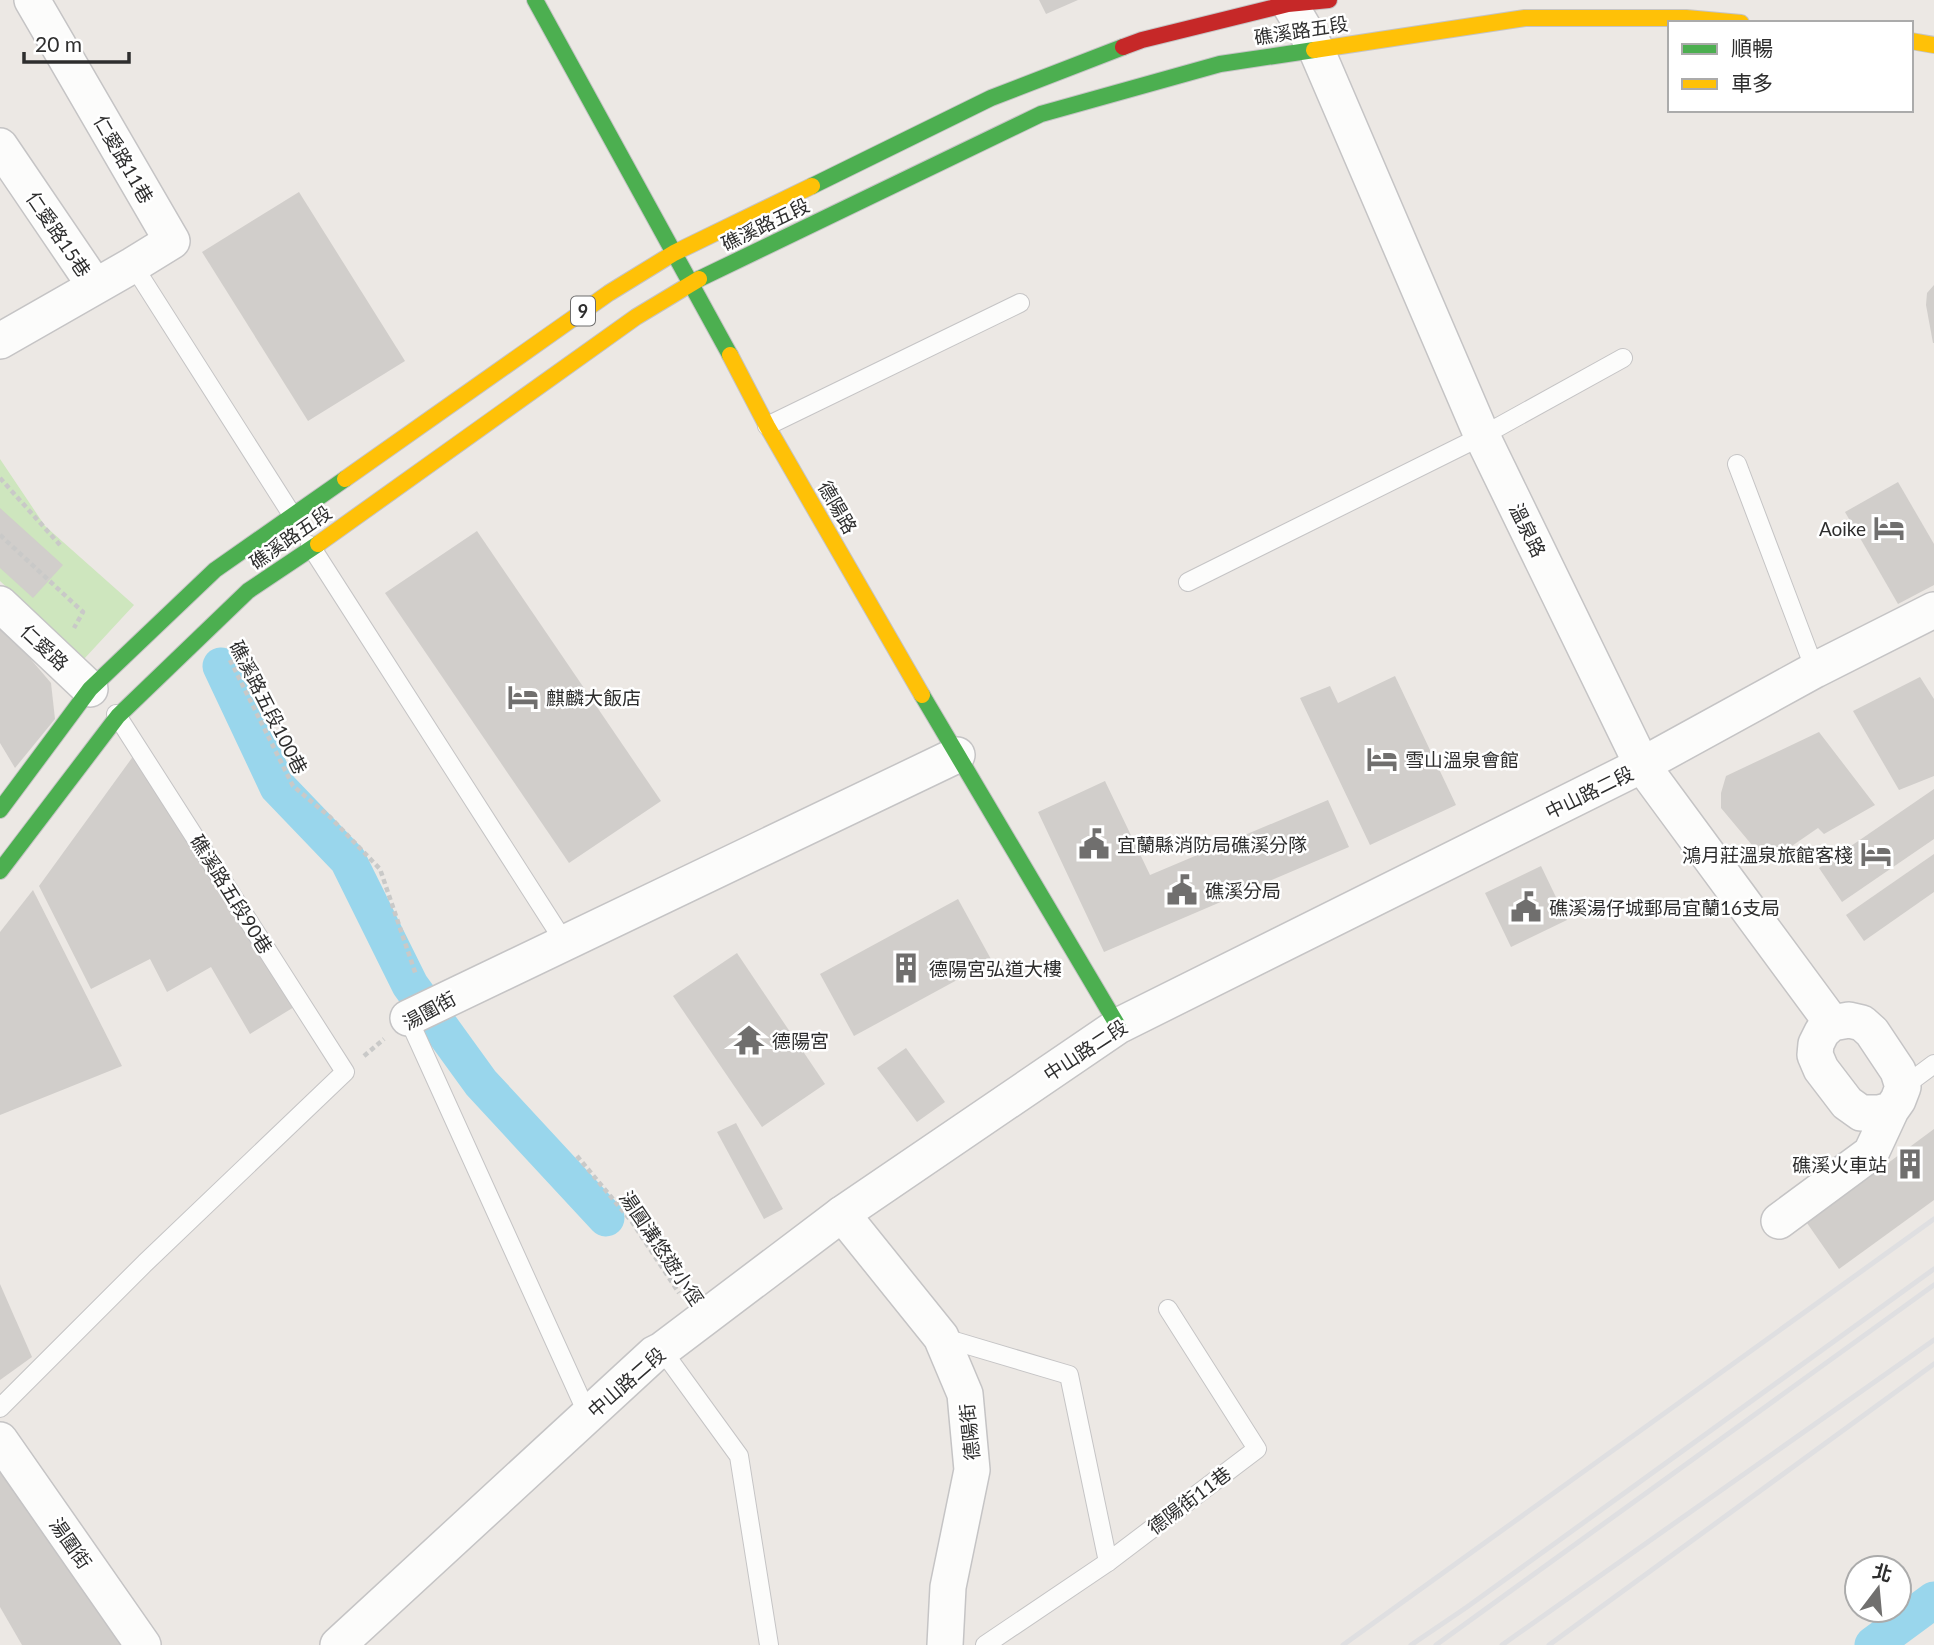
<svg xmlns="http://www.w3.org/2000/svg" width="1934" height="1645" font-family="Lato,'Noto Sans TC',sans-serif">
<style>
.green{fill:#cee6be}
.lines{fill:none;stroke-linecap:round;stroke-linejoin:round}
.canal{stroke:#99d6ec;stroke-width:37}
.building{fill:#d1cecb}
.lane-casing{stroke:#c5c4c5;stroke-width:20}
.street-casing{stroke:#c5c4c5;stroke-width:38}
.fast-casing{stroke:#c5c4c5;stroke-width:18}
.slow-casing{stroke:#c5c4c5;stroke-width:18}
.jam-casing{stroke:#c5c4c5;stroke-width:18}
.path{stroke:#c9c9c8;stroke-width:4.5;stroke-dasharray:5 3.5;stroke-linecap:butt}
.lane{stroke:#fcfcfb;stroke-width:18}
.street{stroke:#fcfcfb;stroke-width:35}
.fast{stroke:#4caf50;stroke-width:16}
.slow{stroke:#ffc107;stroke-width:16}
.jam{stroke:#c62828;stroke-width:16}
.rail{stroke:#dfdfe1;stroke-width:5}
.labels{text-anchor:middle;dominant-baseline:central;stroke-width:5;stroke-linejoin:round;paint-order:stroke}
.shield{fill:#fff;stroke:#6d6d6d;stroke-width:2}
.shield-label{font-size:18px;font-weight:bold;fill:#2e2e2e}
.street-label{font-size:19px;fill:#2e2e2e;stroke:#fff}
.poi-label{font-size:19px;fill:#2e2e2e;stroke:#fff;text-anchor:start}
</style>
<rect width="100%" height="100%" fill="#ece8e4"/>
<path class="green" d="M0 459 45 526 134 605 84 659 0 581Z"/>
<g class="lines">
<g class="canal">
<path d="M221 666 278 787 348 860 410 985 481 1083 606 1218"/>
<path d="M1873 1645 1934 1600"/>
</g>
</g>
<g class="building">
<path d="M1039 0H1078L1046 14Z"/>
<path d="M299 192 405 361 308 421 202 252Z"/>
<path d="M1934 285V343H1933L1926 305 1927 293Z"/>
<path d="M1898 482 1934 544V585L1898 604 1845 512Z"/>
<path d="M0 508 63 565 33 598 0 568Z"/>
<path d="M477 531 661 801 569 863 385 593Z"/>
<path d="M0 623 51 683 55 719 15 768 0 743Z"/>
<path d="M1395 676 1456 805 1370 845 1300 698 1330 686 1338 703Z"/>
<path d="M1920 677 1934 699V776L1899 790 1853 711Z"/>
<path d="M1819 732 1875 805 1824 834 1818 828 1767 863 1721 808V793L1726 776Z"/>
<path d="M137 751 299 1004 250 1034 211 967 167 992 150 959 91 989 39 886Z"/>
<path d="M1105 781 1150 875 1328 800 1349 847 1104 952 1038 812Z"/>
<path d="M1934 789V839L1842 902 1819 868Z"/>
<path d="M1934 854V892L1864 941 1846 915Z"/>
<path d="M1541 866 1567 920 1511 947 1485 893Z"/>
<path d="M33 890 122 1066 0 1115V932Z"/>
<path d="M958 899 992 961 854 1036 820 974Z"/>
<path d="M737 953 825 1084 762 1127 673 996Z"/>
<path d="M906 1048 945 1102 917 1122 877 1068Z"/>
<path d="M736 1123 783 1209 764 1219 717 1132Z"/>
<path d="M1934 1129V1200L1839 1269 1807 1223Z"/>
<path d="M0 1284 32 1357 0 1380Z"/>
<path d="M0 1470 123 1645H22L0 1607Z"/>
</g>
<g class="lines">
<g class="lane-casing">
<g id="lane">
<path d="M133 265 294 518"/>
<path d="M767 426 1020 303"/>
<path d="M1737 464 1815 670"/>
<path d="M310 545 565 943"/>
<path d="M1188 582 1482 436 1623 358"/>
<path d="M408 1018 588 1415"/>
<path d="M1903 1087 1934 1064"/>
<path d="M941 1337 1069 1375 1108 1562"/>
<path d="M662 1350 739 1456 769 1645"/>
<path d="M0 1408 145 1263 345 1072 116 714"/>
<path d="M985 1645 1108 1562 1257 1449 1168 1309"/>
</g>
</g>
<g class="street-casing">
<g id="street">
<path d="M1287 0 1316 49 1482 436 1642 765 1832 1023"/>
<path d="M0 146 95 286"/>
<path d="M0 341 133 265 172 241 32 0"/>
<path d="M0 604 90 689"/>
<path d="M408 1018 957 755"/>
<path d="M842 1214 941 1337 965 1394 972 1470 948 1587 945 1645"/>
<path d="M1779 1221 1871 1153 1891 1110 1898 1100 1903 1087 1898 1071 1872 1032 1862 1023 1849 1020 1832 1023 1822 1032 1816 1044 1815 1055 1821 1069 1847 1103 1861 1113H1879L1891 1110"/>
<path d="M0 1440 143 1645"/>
<path d="M338 1645 654 1354 662 1350 842 1214 1118 1026 1642 765 1815 670 1934 610"/>
</g>
</g>
<g class="fast-casing">
<g id="fast">
<path d="M535 0 730 355"/>
<path d="M812 186 991 98 1123 47"/>
<path d="M699 279 1041 114 1220 64 1314 50"/>
<path d="M922 695 1118 1026"/>
<path d="M0 810 90 689 215 570 345 479"/>
<path d="M0 871 118 716 248 591 318 544"/>
</g>
</g>
<g class="slow-casing">
<g id="slow">
<path d="M1911 41 1934 45"/>
<path d="M1314 50 1525 18H1686L1741 23"/>
<path d="M730 355 767 426 922 695"/>
<path d="M345 479 609 293 674 253 812 186"/>
<path d="M318 544 636 317 699 279"/>
</g>
</g>
<g class="jam-casing">
<path id="jam" d="M1123 47 1142 40 1288 4 1329 0"/>
</g>
<g class="path">
<path d="M0 478 60 545"/>
<path d="M0 535 83 612 74 628"/>
<path d="M230 660 293 786 330 817 380 869 416 975"/>
<path d="M364 1056 384 1039"/>
<path d="M577 1156 632 1222 679 1293"/>
</g>
<use href="#lane" class="lane"/>
<use href="#street" class="street"/>
<use href="#fast" class="fast"/>
<use href="#slow" class="slow"/>
<use href="#jam" class="jam"/>
<g class="rail">
<path d="M1343 1645 1934 1219"/>
<path d="M1411 1645 1467 1607 1934 1269"/>
<path d="M1436 1645 1934 1285"/>
<path d="M1502 1645 1934 1340"/>
<path d="M1549 1645 1934 1364"/>
</g>
</g>
<defs>
<g id="hotel-bare" transform="scale(2.415)"><path d="M-6-4.5h1.5V1H6V5H4.5V3h-9V5H-6ZM-4 0a1.8 1.8 0 1 1 3.6 0ZM.5 0V-2.5h3Q6-2.5 6 0Z" fill="#706f6e" stroke="#fff" stroke-width="2.5" paint-order="stroke"/></g>
<g id="civic-bare" transform="scale(2.415)"><path d="M-.6-6.5H3V-4.5H.6V-3L4-1V1h2V6H-6V1h2V-1L-.6-3ZM-1.2 2.5V6h2.4V2.5Z" fill="#706f6e" stroke="#fff" stroke-width="2.5" paint-order="stroke"/></g>
<g id="building-bare" transform="scale(2.415)"><path d="M-4-6H4V6H1V3H-1V6H-4ZM-2.5-4.3h1.7v1.8h-1.7ZM.8-4.3h1.7v1.8H.8ZM-2.5-1h1.7V.8h-1.7ZM.8-1h1.7V.8H.8Z" fill="#706f6e" stroke="#fff" stroke-width="2.5" paint-order="stroke"/></g>
<g id="temple-bare" transform="scale(2.415)"><path d="M0-6L5-2H3V0L6.5 2.5H4V6H1.5V3h-3V6H-4V2.5H-6.5L-3 0V-2H-5Z" fill="#706f6e" stroke="#fff" stroke-width="2.5" paint-order="stroke"/></g>
</defs>
<g fill-rule="evenodd">
<use href="#hotel-bare" x="1889" y="528"/>
<use href="#hotel-bare" x="523" y="697"/>
<use href="#hotel-bare" x="1382" y="759"/>
<use href="#civic-bare" x="1094" y="844"/>
<use href="#hotel-bare" x="1876" y="854"/>
<use href="#civic-bare" x="1182" y="890"/>
<use href="#civic-bare" x="1526" y="907"/>
<use href="#building-bare" x="906" y="968"/>
<use href="#temple-bare" x="749" y="1040"/>
<use href="#building-bare" x="1910" y="1164"/>
</g>
<g class="labels">
<rect class="shield" x="571" y="296.5" width="24" height="29" rx="5"/>
<g class="shield-label">
<text x="583" y="311">9</text>
</g>
<g class="street-label">
<text transform="translate(1301 30) rotate(-9)">礁溪路五段</text>
<text transform="translate(124 159) rotate(60)">仁愛路11巷</text>
<text transform="translate(765 224) rotate(-26)">礁溪路五段</text>
<text transform="translate(59 234) rotate(56)">仁愛路15巷</text>
<text transform="translate(838 507) rotate(60)">德陽路</text>
<text transform="translate(1528 530) rotate(64)">溫泉路</text>
<text transform="translate(290 537) rotate(-35)">礁溪路五段</text>
<text transform="translate(45 647) rotate(43)">仁愛路</text>
<text transform="translate(269 707) rotate(63)">礁溪路五段100巷</text>
<text transform="translate(1589 792) rotate(-26)">中山路二段</text>
<text transform="translate(232 894) rotate(58)">礁溪路五段90巷</text>
<text transform="translate(429 1010) rotate(-29)">湯圍街</text>
<text transform="translate(1085 1050) rotate(-33)">中山路二段</text>
<text transform="translate(662 1248) rotate(56)">湯圓溝悠遊小徑</text>
<text transform="translate(626 1382) rotate(-41)">中山路二段</text>
<text transform="translate(969 1432) rotate(-96)">德陽街</text>
<text transform="translate(1189 1500) rotate(-37)">德陽街11巷</text>
<text transform="translate(71 1543) rotate(55)">湯圍街</text>
</g>
<g class="poi-label">
<text x="1866" y="528" text-anchor="end">Aoike</text>
<text x="546" y="697">麒麟大飯店</text>
<text x="1405" y="759">雪山溫泉會館</text>
<text x="1117" y="844">宜蘭縣消防局礁溪分隊</text>
<text x="1853" y="854" text-anchor="end">鴻月莊溫泉旅館客棧</text>
<text x="1205" y="890">礁溪分局</text>
<text x="1549" y="907">礁溪湯仔城郵局宜蘭16支局</text>
<text x="929" y="968">德陽宮弘道大樓</text>
<text x="772" y="1040">德陽宮</text>
<text x="1887" y="1164" text-anchor="end">礁溪火車站</text>
</g>
</g>
<rect x="1668" y="21" width="245" height="91" fill="#ffffff" stroke="#ababab" stroke-width="2"/>
<rect x="1682" y="44" width="35" height="10" fill="#4caf50" stroke="#ababab" stroke-width="2"/>
<text x="1731" y="56" font-size="21" fill="#2e2e2e">順暢</text>
<rect x="1682" y="79" width="35" height="10" fill="#ffc107" stroke="#ababab" stroke-width="2"/>
<text x="1731" y="91" font-size="21" fill="#2e2e2e">車多</text>
<g transform="translate(1878 1589) rotate(16)"><circle r="33" fill="#ffffff" stroke="#ababab" stroke-width="2"/>
<path d="M0-5L12 26L0 18L-12 26Z" fill="#706f6e"/>
<text y="-10" font-size="19" font-weight="bold" text-anchor="middle" fill="#2e2e2e">北</text>
</g>
<path d="M24 52v10h105v-10" fill="none" stroke="#2e2e2e" stroke-width="3.5"/>
<text x="35" y="52" font-size="21" fill="#2e2e2e" stroke="#ffffff" stroke-width="5" paint-order="stroke">20 m</text>
</svg>
